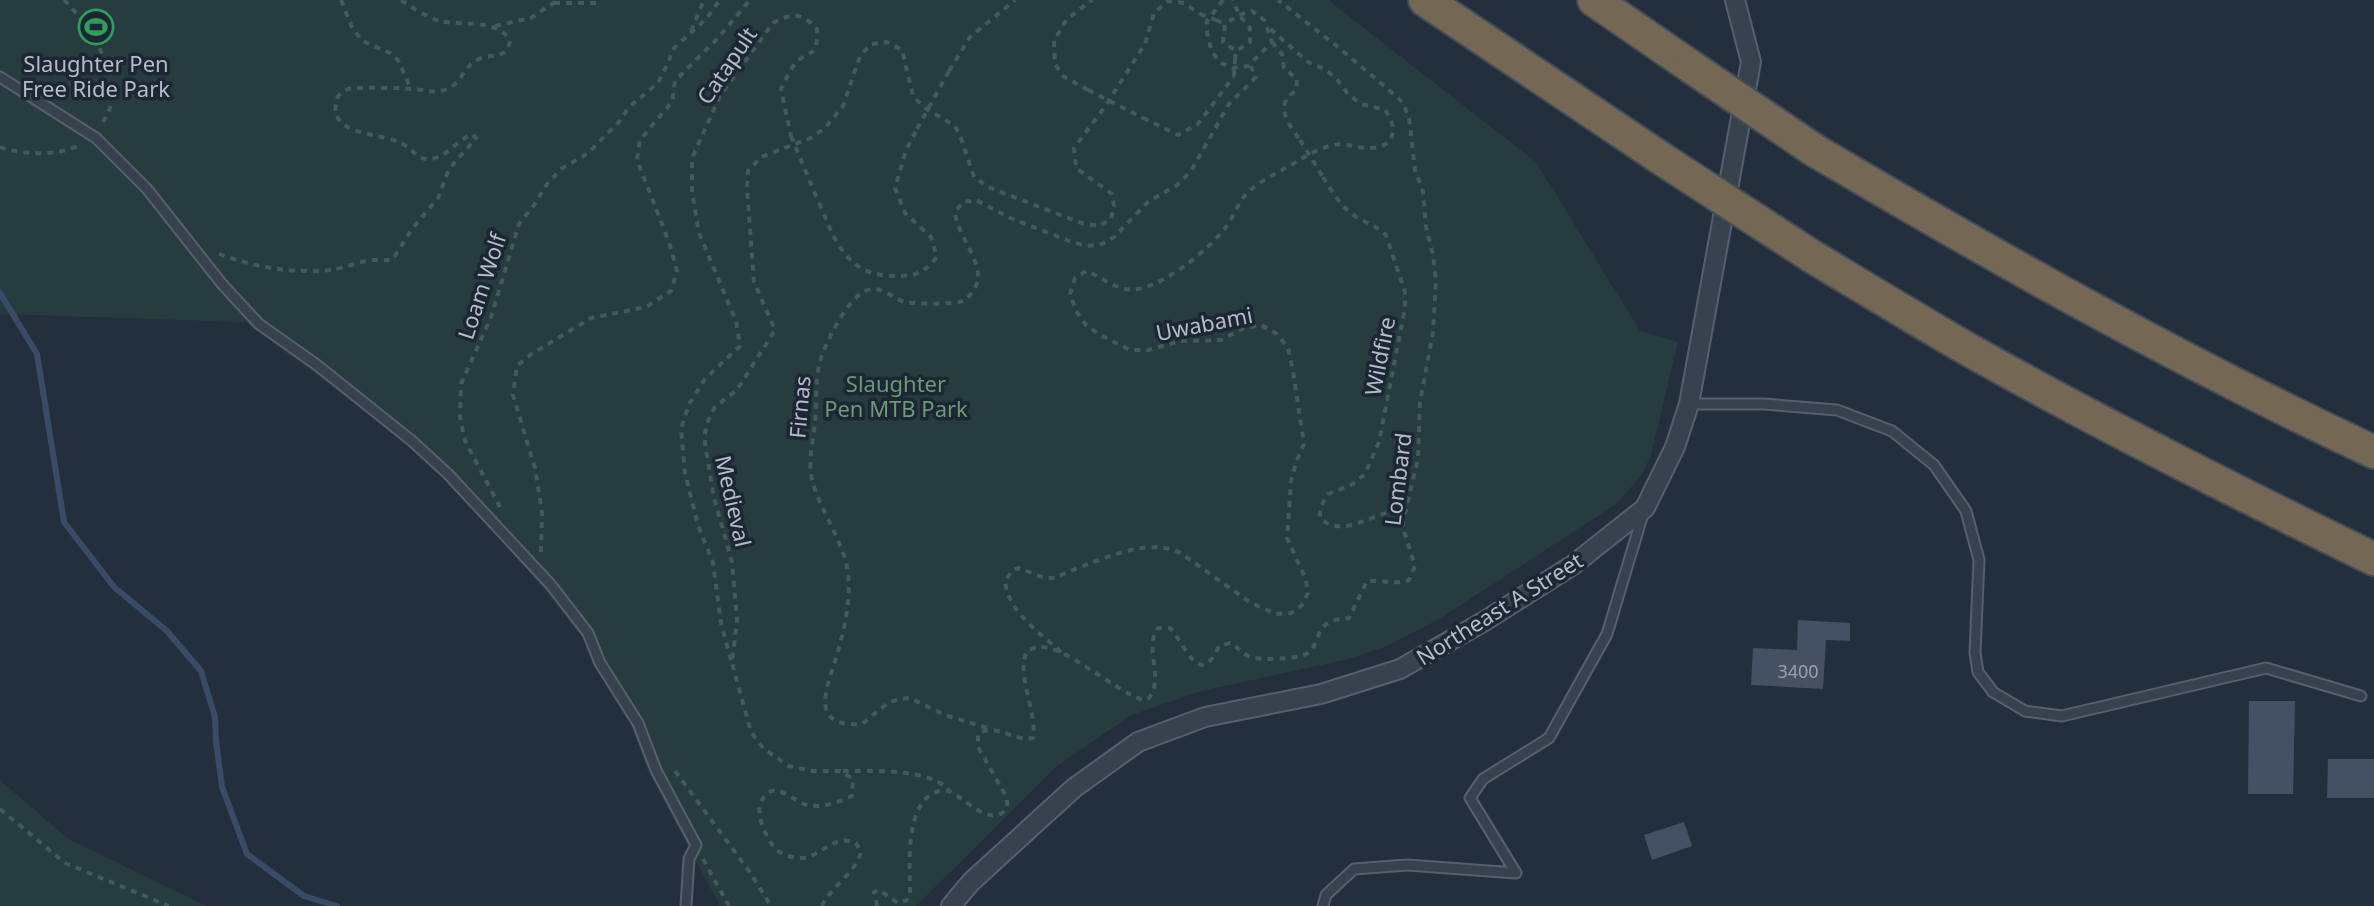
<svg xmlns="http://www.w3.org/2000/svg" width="2374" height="906" font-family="'Noto Sans',sans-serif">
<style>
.green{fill:#263c3f}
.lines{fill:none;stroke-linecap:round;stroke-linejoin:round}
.stream{stroke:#394c67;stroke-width:6}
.building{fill:#455162}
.lane-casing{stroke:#565f6c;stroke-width:13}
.street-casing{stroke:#565f6c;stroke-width:22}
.highway-casing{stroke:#434c59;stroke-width:36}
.path{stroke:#44595c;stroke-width:4;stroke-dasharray:6 6;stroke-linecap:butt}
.lane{stroke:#38414e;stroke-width:9}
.street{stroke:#38414e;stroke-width:18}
.highway{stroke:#746855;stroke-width:32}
.highway-bridge-casing{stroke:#434c59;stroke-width:36;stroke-linecap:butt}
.path-bridge{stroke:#44595c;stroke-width:4;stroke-dasharray:6 6;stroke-linecap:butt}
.highway-bridge{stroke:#746855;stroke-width:32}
.labels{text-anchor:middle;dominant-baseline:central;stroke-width:7;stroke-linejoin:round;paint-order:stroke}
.number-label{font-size:18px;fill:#98a1af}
.poi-label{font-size:22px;fill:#b4bcc9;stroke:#1d2633}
.street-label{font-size:22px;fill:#b4bcc9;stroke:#1d2633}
.park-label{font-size:22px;fill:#6b9a76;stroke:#1d2633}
</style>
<rect width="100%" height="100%" fill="#242f3e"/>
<g class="green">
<path d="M0 0H1328L1536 162 1640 331 1678 342 1651 455 1641 476 1616 504 1441 618 1387 646 1349 659 1201 691 1132 715 1058 765 916 906H720L647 769 631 726 594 666 583 638 513 552 440 472 368 413 245 322 0 314Z"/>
<path d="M0 778 2 782 67 838 206 906H0Z"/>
</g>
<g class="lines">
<path class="stream" d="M0 293 37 354 64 522 114 587 167 631 201 671 215 717 216 741 222 787 247 854 304 896 337 906"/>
</g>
<g class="building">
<path d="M1798 620 1850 623V641L1826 640 1823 689 1751 685 1753 648 1797 650Z"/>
<path d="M2249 701H2295L2293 794H2248Z"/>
<path d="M2328 759H2374V798H2327Z"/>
<path d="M1684 822 1692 846 1652 860 1644 835Z"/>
</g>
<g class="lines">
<g class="lane-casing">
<g id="lane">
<path d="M0 77 96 138 147 189 222 284 259 324 317 365 412 441 448 474 551 585 588 633 600 663 638 723 656 770 696 845 689 859 686 906"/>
<path d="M1689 404H1764L1837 410 1892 431 1934 465 1966 511 1979 560 1975 653 1978 672 1993 692 2025 711 2062 716 2266 668 2361 696"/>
<path d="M1323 906 1326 895 1354 869 1407 865 1516 873 1470 798 1483 779 1549 738 1607 634 1643 514"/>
</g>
</g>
<g class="street-casing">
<path id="street" d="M951 906 971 882 1074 788 1138 742 1205 717 1321 694 1400 669 1483 622 1573 565 1645 508 1675 447 1689 404 1751 62 1735 0"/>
</g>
<g class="highway-casing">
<g id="highway">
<path d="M1425 0 1665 161"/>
<path d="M1594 0 1690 66"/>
<path d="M1814 150C1997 258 2181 362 2374 452"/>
<path d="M1813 257C1863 287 1914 318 1964 347 2098 423 2236 492 2374 559"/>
</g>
</g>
<g class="path">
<path d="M64 0C91 26 133 90 100 125"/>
<path d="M341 0 352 27 362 41 390 53 398 60 411 89"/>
<path d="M1223 0 1207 21V33L1212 52 1221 63 1233 68 1248 66 1272 42 1264 20 1252 11 1239 15 1225 24 1223 42 1236 51 1250 42V28L1239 15 1233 0"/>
<path d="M554 3H597L600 0"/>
<path d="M1216 20 1225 24"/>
<path d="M495 26 531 18 558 0"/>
<path d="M691 31 704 0"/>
<path d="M1272 42 1282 54 1284 68 1297 79 1296 90C1295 91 1286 98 1286 100 1279 113 1293 130 1300 140"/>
<path d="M1235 60 1236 51"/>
<path d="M949 71 970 37 1015 0"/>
<path d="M1088 90 1063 76 1055 64 1054 41 1066 20 1092 0"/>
<path d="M1143 118 1178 135 1198 124 1234 76"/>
<path d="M0 147C20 155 61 156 79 145"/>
<path d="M1323 177C1331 190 1339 204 1352 214 1363 222 1376 225 1386 235L1405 292V308L1379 442 1365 474 1353 484 1328 494 1320 508V518C1343 541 1377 509 1404 510"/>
<path d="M819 203C835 240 846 276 894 276 916 276 923 274 937 257L931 237 905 213 895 188 906 150 917 129"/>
<path d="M219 254C254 267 293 274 331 270 344 268 363 260 374 260 381 260 385 261 393 259L412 229 438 198 449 169 476 138 472 134C458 140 444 159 429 159 417 160 413 149 403 144 381 131 323 138 338 96 342 93 344 91 348 89 353 87 407 88 416 89 424 90 431 93 440 91 463 88 463 62 482 58 495 54 507 58 510 41 498 18 462 26 440 21 427 18 412 7 401 0"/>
<path d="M500 507 465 441 460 417 461 384 491 317 519 224 534 205 547 184 561 169 587 154 619 122 629 107 658 83 669 61 672 50 706 19 720 0"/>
<path d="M541 552 542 512 535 468 513 395 517 366 530 355 591 318 646 307 671 291 677 271 669 242 637 160 640 140 672 102 675 81 718 38 750 0"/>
<path d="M1061 652C1039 632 1008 612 1005 581L1012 571 1018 568 1045 578H1053C1089 565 1142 536 1179 552L1251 603 1276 614 1291 613 1302 605 1308 593 1306 580 1287 538 1291 482 1296 462 1304 444 1293 371 1288 348 1277 334 1261 325 1242 329 1221 340 1181 341 1148 350H1130L1100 335 1086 325 1076 311 1070 294 1075 278 1086 271C1100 276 1111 286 1125 289 1155 295 1209 250 1226 227 1234 216 1239 200 1249 191 1264 178 1284 170 1301 159 1311 153 1323 147 1334 145 1347 142 1358 149 1371 148 1396 147 1398 127 1385 110L1361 104 1348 94 1336 78 1324 69 1308 62 1267 26"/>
<path d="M731 660 721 623 713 563 698 525 685 473 681 429 689 404 705 379 740 346 736 321 699 233 692 192V158L720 96 773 23C793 12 802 13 817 29 818 61 809 47 794 65 789 72 785 81 781 89L791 136"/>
<path d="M987 728 945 715 910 698 899 699 888 703 862 724C805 728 829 684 838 651 845 627 851 598 848 573 845 545 821 512 813 483 807 463 813 442 815 422 817 399 814 372 824 350 831 334 848 299 865 291 881 284 891 298 905 302 913 304 959 305 965 300 970 297 977 286 978 280 980 257 957 235 955 212L963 202 976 200 1010 218 1072 242 1087 246 1102 244 1114 237 1148 202 1177 185 1191 171 1229 104 1256 77 1250 65"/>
<path d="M675 771 749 871 771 906"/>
<path d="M843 771C871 771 929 768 949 790"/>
<path d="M0 809 65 863 169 906"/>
<path d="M703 859 729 906"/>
<path d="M822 906C831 886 855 874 861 852L856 843C829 831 819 867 788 856 775 852 769 841 764 830 760 820 757 809 762 800 773 779 791 799 804 804 808 806 812 805 816 806 828 806 841 801 852 796L853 779 840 771H813L789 766 763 748 751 732 732 663 737 620 732 562 714 498 704 437 708 421 715 407 737 390 775 330 754 282 747 188 748 171 761 157 811 138 825 128 843 106 860 56 871 44 887 42 902 50 913 96 925 108 955 126 961 138 974 177 988 187 1081 223 1099 226 1111 219 1114 206 1112 194 1076 168 1074 148 1104 108 1145 44 1154 13 1168 1 1184 3 1200 14"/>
<path d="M877 906 874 892 879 890 898 903 907 900 910 894C910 866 904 800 939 791 943 790 948 791 951 792 965 799 986 823 1002 813 1008 809 1008 803 1006 796L978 747V734C996 722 1013 742 1033 738 1038 713 1014 671 1028 650 1032 649 1036 647 1040 647 1066 646 1115 691 1143 700L1149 698C1165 677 1143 646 1158 628H1170C1185 643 1199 691 1219 646L1230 643C1238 647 1242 654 1251 657 1261 661 1298 659 1308 653 1319 645 1316 628 1330 622 1335 619 1343 619 1349 618L1367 581C1382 580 1394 585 1409 580L1415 566 1403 528V522L1418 459 1420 402 1433 332 1436 281 1433 255 1426 227 1423 191 1415 170 1409 118 1403 103 1396 96 1338 47 1278 0"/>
</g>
<use href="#lane" class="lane"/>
<use href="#street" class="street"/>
<use href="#highway" class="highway"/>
<g class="highway-bridge-casing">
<g id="highway-bridge">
<path d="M1690 66 1814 150"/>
<path d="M1665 161 1813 257"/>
</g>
</g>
<g class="path-bridge">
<path d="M1200 14 1216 20"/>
<path d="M1234 76 1235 60"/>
<path d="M1088 90 1143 118"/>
<path d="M917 129 949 71"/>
<path d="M791 136 819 203"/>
<path d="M1300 140 1323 177"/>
</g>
<use href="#highway-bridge" class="highway-bridge"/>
</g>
<defs>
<g id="stadium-ring" transform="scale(1.8)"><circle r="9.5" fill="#1d2633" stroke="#2e9e5b" stroke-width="1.5"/><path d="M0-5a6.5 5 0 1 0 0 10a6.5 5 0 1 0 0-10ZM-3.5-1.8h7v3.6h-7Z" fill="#2e9e5b"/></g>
</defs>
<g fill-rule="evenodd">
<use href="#stadium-ring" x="96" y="27"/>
</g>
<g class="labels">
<g class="number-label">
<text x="1798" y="671">3400</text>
</g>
<g class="poi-label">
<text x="96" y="63">Slaughter Pen<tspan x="96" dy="25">Free Ride Park</tspan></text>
</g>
<g class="street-label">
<text transform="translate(726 65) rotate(-56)">Catapult</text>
<text transform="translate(481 286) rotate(-72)">Loam Wolf</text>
<text transform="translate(1204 323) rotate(-11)">Uwabami</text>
<text transform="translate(1379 356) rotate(-79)">Wildfire</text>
<text transform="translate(799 407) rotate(-85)">Firnas</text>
<text transform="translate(1397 479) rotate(-83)">Lombard</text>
<text transform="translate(734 501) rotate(77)">Medieval</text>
<text transform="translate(1499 608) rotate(-32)">Northeast A Street</text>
</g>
<g class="park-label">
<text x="896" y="383">Slaughter<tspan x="896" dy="25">Pen MTB Park</tspan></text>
</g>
</g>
</svg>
